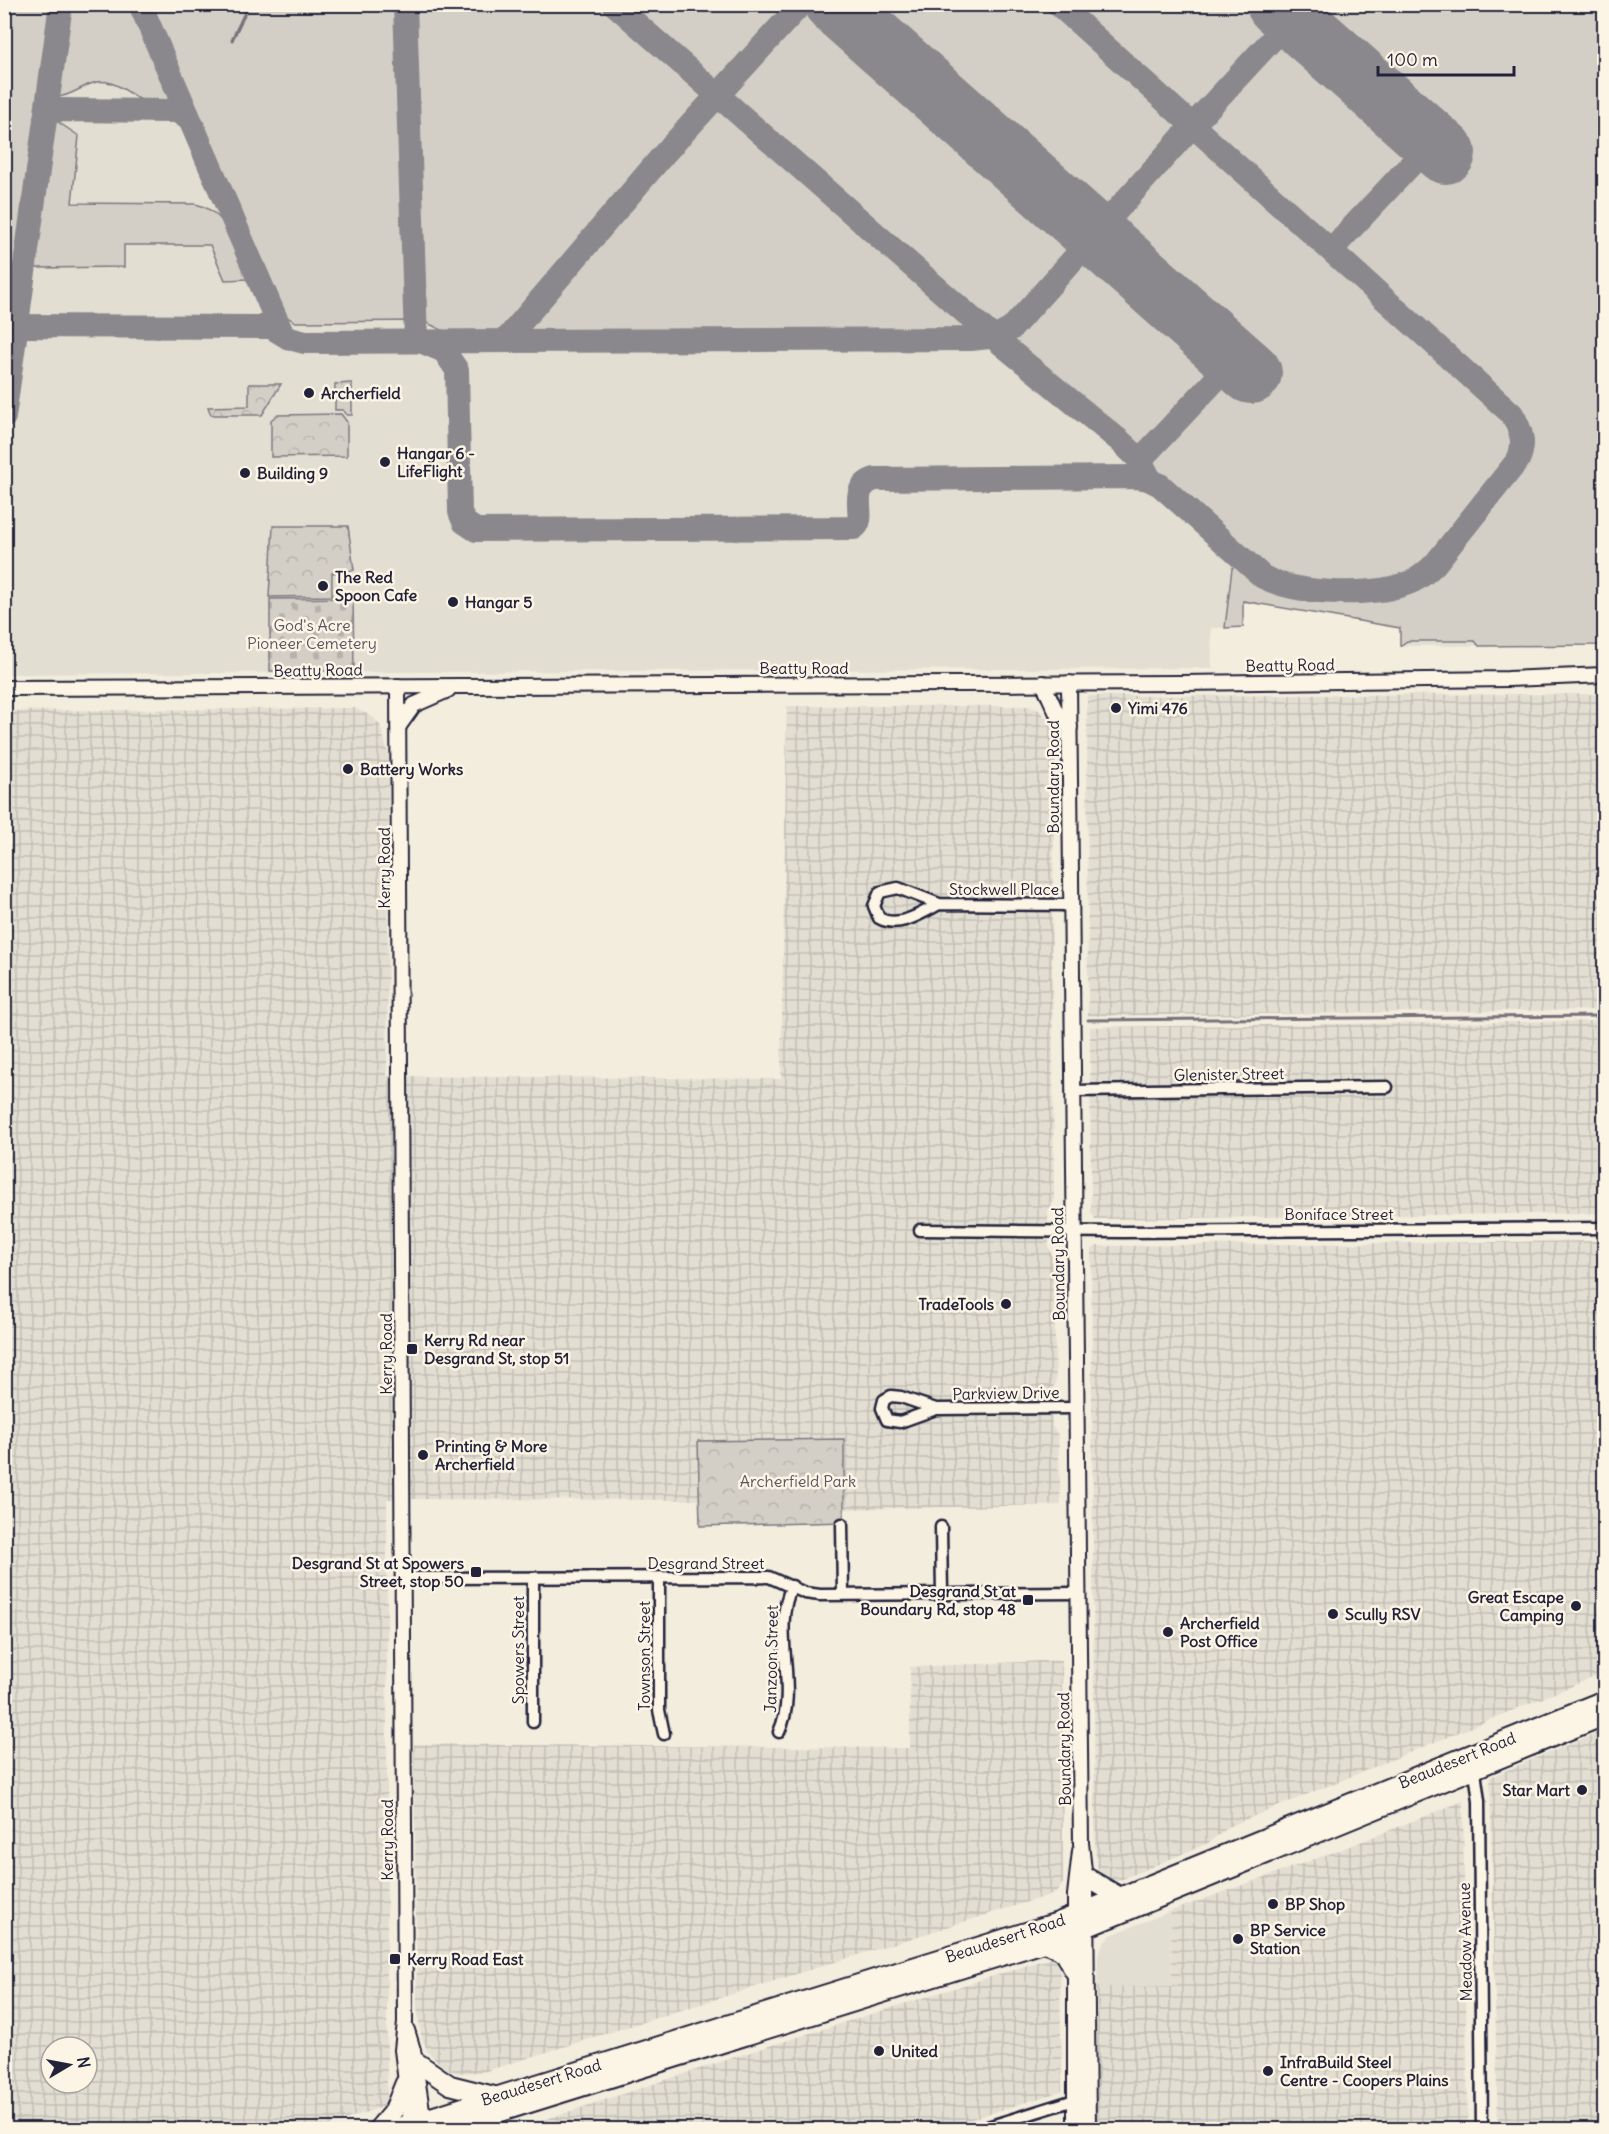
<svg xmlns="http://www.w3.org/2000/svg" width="1609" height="2134" font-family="Delius,sans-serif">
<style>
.built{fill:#e3ded2}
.industrial{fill:url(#industrial-grid);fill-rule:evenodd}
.green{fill:#d4cfc6;stroke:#7b7880;stroke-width:1.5}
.cemetery{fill:url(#cemetery-stones);stroke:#7b7880;stroke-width:1.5}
.park{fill:url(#park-crowns);stroke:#7b7880;stroke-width:1.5}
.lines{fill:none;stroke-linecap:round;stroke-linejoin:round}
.stream{stroke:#75727b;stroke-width:3}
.taxiway{stroke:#8a888c;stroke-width:24}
.runway{stroke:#8a888c;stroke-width:62}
.street-casing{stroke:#22223b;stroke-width:15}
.secondary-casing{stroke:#22223b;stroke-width:18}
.highway-casing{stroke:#22223b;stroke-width:22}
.street{stroke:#fcf5e5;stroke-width:10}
.secondary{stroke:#fcf5e5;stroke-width:14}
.highway{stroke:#fcf5e5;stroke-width:18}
.poi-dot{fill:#22223b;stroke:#fcf5e5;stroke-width:2}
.labels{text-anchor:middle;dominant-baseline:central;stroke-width:5;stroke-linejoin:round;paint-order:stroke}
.poi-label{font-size:16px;font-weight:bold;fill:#22223b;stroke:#fcf5e5;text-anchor:start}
.park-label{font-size:16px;fill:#575665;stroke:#fcf5e5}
.street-label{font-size:16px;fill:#22223b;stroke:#fcf5e5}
</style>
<defs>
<pattern id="industrial-grid" width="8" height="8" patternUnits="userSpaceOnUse" patternTransform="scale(1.5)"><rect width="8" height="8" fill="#e3ded2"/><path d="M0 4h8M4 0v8" fill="none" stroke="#c2beb5"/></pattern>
<pattern id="cemetery-stones" width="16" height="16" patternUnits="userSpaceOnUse" patternTransform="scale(1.5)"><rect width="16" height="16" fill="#d4cfc6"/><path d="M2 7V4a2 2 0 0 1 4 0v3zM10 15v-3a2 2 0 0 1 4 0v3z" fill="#b6b1ab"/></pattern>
<pattern id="park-crowns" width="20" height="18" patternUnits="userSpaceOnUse" patternTransform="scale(1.5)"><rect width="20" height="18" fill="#d4cfc6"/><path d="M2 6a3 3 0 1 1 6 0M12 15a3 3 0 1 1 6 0" fill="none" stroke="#b6b1ab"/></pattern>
</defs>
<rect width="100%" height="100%" fill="#f3edde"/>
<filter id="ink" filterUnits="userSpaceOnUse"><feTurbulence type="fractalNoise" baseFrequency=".0167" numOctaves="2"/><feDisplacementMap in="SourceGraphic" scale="12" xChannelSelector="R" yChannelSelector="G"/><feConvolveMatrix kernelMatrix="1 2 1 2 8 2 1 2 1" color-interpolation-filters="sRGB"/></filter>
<g filter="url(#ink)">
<g class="built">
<path d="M5 5H1604V645L1400 646V628L1243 601V627L1211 628 1212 668 5 674Z"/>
<path d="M1171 1911 1172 1986 1097 1987 1098 1955 1104 1942 1111 1935Z"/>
</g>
<g class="industrial">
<path d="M1604 694V1010L1088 1016 1087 696Z"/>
<path d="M787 706H1028L1039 710 1050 722 1056 740 1052 932 1054 1202 1048 1211 1049 1249 1053 1257 1056 1381 1051 1393 1052 1426 1058 1435 1061 1505 845 1509 844 1439 699 1441V1500L387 1499V2105L319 2129H5L4 711 354 708 373 717 380 725 389 756 387 1076 781 1079ZM51 2047H87V2083H51Z"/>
<path d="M1604 1021V1213L1095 1219 1091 1212 1090 1027Z"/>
<path d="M1604 1241V1673L1230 1826 1208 1843 1118 1881 1104 1880 1098 1869 1095 1850 1091 1250 1097 1246Z"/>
<path d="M1062 1660 1063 1883 1056 1893 483 2072 457 2073 445 2068 428 2052 421 2036 417 2008 414 1744 910 1748V1667Z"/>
<path d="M1604 1730V2129H1498L1490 1777Z"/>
<path d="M1463 1801 1468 2129H1097V1987L1172 1986 1171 1911 1345 1848Z"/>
<path d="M1047 1959H1053L1058 1964 1060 1973 1062 2091 940 2129H516L769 2046Z"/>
</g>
<g class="green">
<path d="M5 4 52 5 18 258 12 268H7L5 276Z"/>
<path d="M69 5H130L170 97 168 100C137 109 135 91 111 83 89 76 76 97 56 97Z"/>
<path d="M150 5H1604V645L1479 646 1475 641H1407L1400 646V628L1243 601V627L1225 628 1232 568 1240 564 1260 576 1264 572 1262 566 998 332H446L423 321 295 322 283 314Z"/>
<path d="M55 120 79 136 72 203 195 204C229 211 236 250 249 279L225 280 210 245H124V267L36 268 34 263Z"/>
</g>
<path class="cemetery" d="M353 598 354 671H270V599Z"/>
<g class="park">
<path d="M352 383V415H347L343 410H335V384Z"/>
<path d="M249 384H281L262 415H211L208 407 249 406Z"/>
<path d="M341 414 347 422V456L271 457V420L277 415Z"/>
<path d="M273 526H348L354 570 332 573V596L269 597Z"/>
<path d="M844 1439V1522L700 1526 698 1441Z"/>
</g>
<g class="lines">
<g class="stream">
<path d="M232 40 249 4"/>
<path d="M1088 1020 1604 1016"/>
</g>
<g class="taxiway">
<path d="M140 4 282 333"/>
<path d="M405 4 416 341"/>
<path d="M614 4 993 337 1120 441 1140 460 1150 479"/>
<path d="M45 119 50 112 58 110 177 111 189 119"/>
<path d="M1331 250 1432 142"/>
<path d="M4 326 271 327 289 338 305 342 971 339 998 336 1011 329 1193 125 1292 18"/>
<path d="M420 341 444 351 457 370 460 512 464 522 476 530 854 528C869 517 845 489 875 479L1135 477 1148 479 1160 485 1263 577C1299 595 1375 598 1413 581 1421 577 1428 571 1435 564L1518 460C1526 443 1521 430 1512 414L1058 4"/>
<path d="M505 341 664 154 801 4"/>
<path d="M4 417 61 4"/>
<path d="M1140 460 1235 359"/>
</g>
<g class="runway">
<path d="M835 4 1251 373"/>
<path d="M1277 4 1445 153"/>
</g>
<g class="street-casing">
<g id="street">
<path d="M939 904C922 913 898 929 879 918L874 906 880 892 898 888 939 904 1070 905"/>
<path d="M1072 1091 1387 1087"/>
<path d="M920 1230 1123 1232 1604 1228"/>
<path d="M936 1409 900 1422 887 1420 882 1408 884 1400 891 1396 901 1397 936 1409 1077 1408"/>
<path d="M842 1524 843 1594"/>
<path d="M941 1527 942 1594"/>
<path d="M403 1578 769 1577 805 1593 820 1595 1079 1593"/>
<path d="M533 1578V1722"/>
<path d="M659 1578V1710L664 1734"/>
<path d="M779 1732C800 1687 770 1631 792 1586"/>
<path d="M1474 1764 1479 1801 1482 2130"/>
<path d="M978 2130 1081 2098"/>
</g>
</g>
<g class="secondary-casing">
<g id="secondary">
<path d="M1043 683 1059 718 1070 727"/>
<path d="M1069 683 1081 1843 1086 1889 1088 2130"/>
<path d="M398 686 405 2022 402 2050 412 2130"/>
<path d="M4 688 1181 683 1508 679 1604 675"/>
<path d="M399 726 414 705 448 690"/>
<path d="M407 2030 413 2050 425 2130"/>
<path d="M1075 2130V1895L1080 1851"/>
</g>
</g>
<g class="highway-casing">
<g id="highway">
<path d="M1086 1877 1120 1897"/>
<path d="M1045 1943 1063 1952 1075 1972"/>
<path d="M415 2061 450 2085 494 2096"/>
<path d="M377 2130 394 2110 405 2083"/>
<path d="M389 2130 1058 1922 1604 1700"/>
<path d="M443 2130 1066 1936 1604 1716"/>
</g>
</g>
<use href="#street" class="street"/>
<use href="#secondary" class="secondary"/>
<use href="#highway" class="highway"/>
</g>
</g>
<g class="poi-dot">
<circle cx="309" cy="393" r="6"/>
<circle cx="385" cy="462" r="6"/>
<circle cx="245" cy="473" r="6"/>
<circle cx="323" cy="586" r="6"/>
<circle cx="453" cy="602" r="6"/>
<circle cx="1116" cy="708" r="6"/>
<circle cx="348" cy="769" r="6"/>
<circle cx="1006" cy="1304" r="6"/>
<rect x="406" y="1343" width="12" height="12" rx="3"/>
<circle cx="423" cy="1455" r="6"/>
<rect x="470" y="1566" width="12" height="12" rx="3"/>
<rect x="1022" y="1594" width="12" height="12" rx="3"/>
<circle cx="1576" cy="1606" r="6"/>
<circle cx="1333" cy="1614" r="6"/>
<circle cx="1168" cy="1632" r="6"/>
<circle cx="1582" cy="1790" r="6"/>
<circle cx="1273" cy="1904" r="6"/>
<circle cx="1238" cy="1939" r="6"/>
<rect x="389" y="1953" width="12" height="12" rx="3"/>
<circle cx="879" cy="2051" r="6"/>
<circle cx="1268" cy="2071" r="6"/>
</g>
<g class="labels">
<g class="poi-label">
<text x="321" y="393">Archerfield</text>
<text x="397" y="453">Hangar 6 -<tspan x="397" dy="18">LifeFlight</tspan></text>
<text x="257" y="473">Building 9</text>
<text x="335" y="577">The Red<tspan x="335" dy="18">Spoon Cafe</tspan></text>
<text x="465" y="602">Hangar 5</text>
<text x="1128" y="708">Yimi 476</text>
<text x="360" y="769">Battery Works</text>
<text x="994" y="1304" text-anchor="end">TradeTools</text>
<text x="424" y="1340">Kerry Rd near<tspan x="424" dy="18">Desgrand St, stop 51</tspan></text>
<text x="435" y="1446">Printing &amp; More<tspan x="435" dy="18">Archerfield</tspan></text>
<text x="464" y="1563" text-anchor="end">Desgrand St at Spowers<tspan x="464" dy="18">Street, stop 50</tspan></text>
<text x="1016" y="1591" text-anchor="end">Desgrand St at<tspan x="1016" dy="18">Boundary Rd, stop 48</tspan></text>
<text x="1564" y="1597" text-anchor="end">Great Escape<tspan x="1564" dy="18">Camping</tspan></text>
<text x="1345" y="1614">Scully RSV</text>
<text x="1180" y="1623">Archerfield<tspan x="1180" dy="18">Post Office</tspan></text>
<text x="1570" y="1790" text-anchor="end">Star Mart</text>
<text x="1285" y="1904">BP Shop</text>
<text x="1250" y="1930">BP Service<tspan x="1250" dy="18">Station</tspan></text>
<text x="407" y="1959">Kerry Road East</text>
<text x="891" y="2051">United</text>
<text x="1280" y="2062">InfraBuild Steel<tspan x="1280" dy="18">Centre - Coopers Plains</tspan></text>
</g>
<g class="park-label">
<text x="312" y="625">God's Acre<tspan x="312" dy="18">Pioneer Cemetery</tspan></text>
<text x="798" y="1481">Archerfield Park</text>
</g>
<g class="street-label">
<text transform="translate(1290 665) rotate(-1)">Beatty Road</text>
<text x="804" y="668">Beatty Road</text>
<text transform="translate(318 670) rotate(-1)">Beatty Road</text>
<text transform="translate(1053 777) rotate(-90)">Boundary Road</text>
<text transform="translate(384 868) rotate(-90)">Kerry Road</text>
<text x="1004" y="889">Stockwell Place</text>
<text transform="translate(1229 1074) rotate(-1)">Glenister Street</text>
<text x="1339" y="1214">Boniface Street</text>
<text transform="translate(1058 1264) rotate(-91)">Boundary Road</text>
<text transform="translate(386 1354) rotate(-90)">Kerry Road</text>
<text transform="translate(1006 1393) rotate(-1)">Parkview Drive</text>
<text x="706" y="1563">Desgrand Street</text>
<text transform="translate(518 1650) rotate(-90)">Spowers Street</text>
<text transform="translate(644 1656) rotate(-90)">Townson Street</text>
<text transform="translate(771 1659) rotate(-89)">Janzoon Street</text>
<text transform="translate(1064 1749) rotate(-91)">Boundary Road</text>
<text transform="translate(1457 1760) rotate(-22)">Beaudesert Road</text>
<text transform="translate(387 1840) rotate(-90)">Kerry Road</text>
<text transform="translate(1005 1938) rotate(-18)">Beaudesert Road</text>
<text transform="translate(1465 1942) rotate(-91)">Meadow Avenue</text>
<text transform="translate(541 2082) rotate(-17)">Beaudesert Road</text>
</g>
</g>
<rect width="1609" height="2134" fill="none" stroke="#fcf5e5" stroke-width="24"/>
<rect x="12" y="12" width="1585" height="2110" fill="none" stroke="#22223b" stroke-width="2" filter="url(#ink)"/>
<g transform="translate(69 2065) rotate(80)"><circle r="28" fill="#fcf5e5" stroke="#a5a1a1" stroke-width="1.5"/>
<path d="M0-4.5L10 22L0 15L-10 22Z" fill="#22223b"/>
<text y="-9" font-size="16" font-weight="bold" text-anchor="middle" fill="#22223b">N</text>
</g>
<path d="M1378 66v9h136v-9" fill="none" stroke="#22223b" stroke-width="3"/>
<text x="1387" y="66" font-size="18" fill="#22223b" stroke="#fcf5e5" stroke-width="4.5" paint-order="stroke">100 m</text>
</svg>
